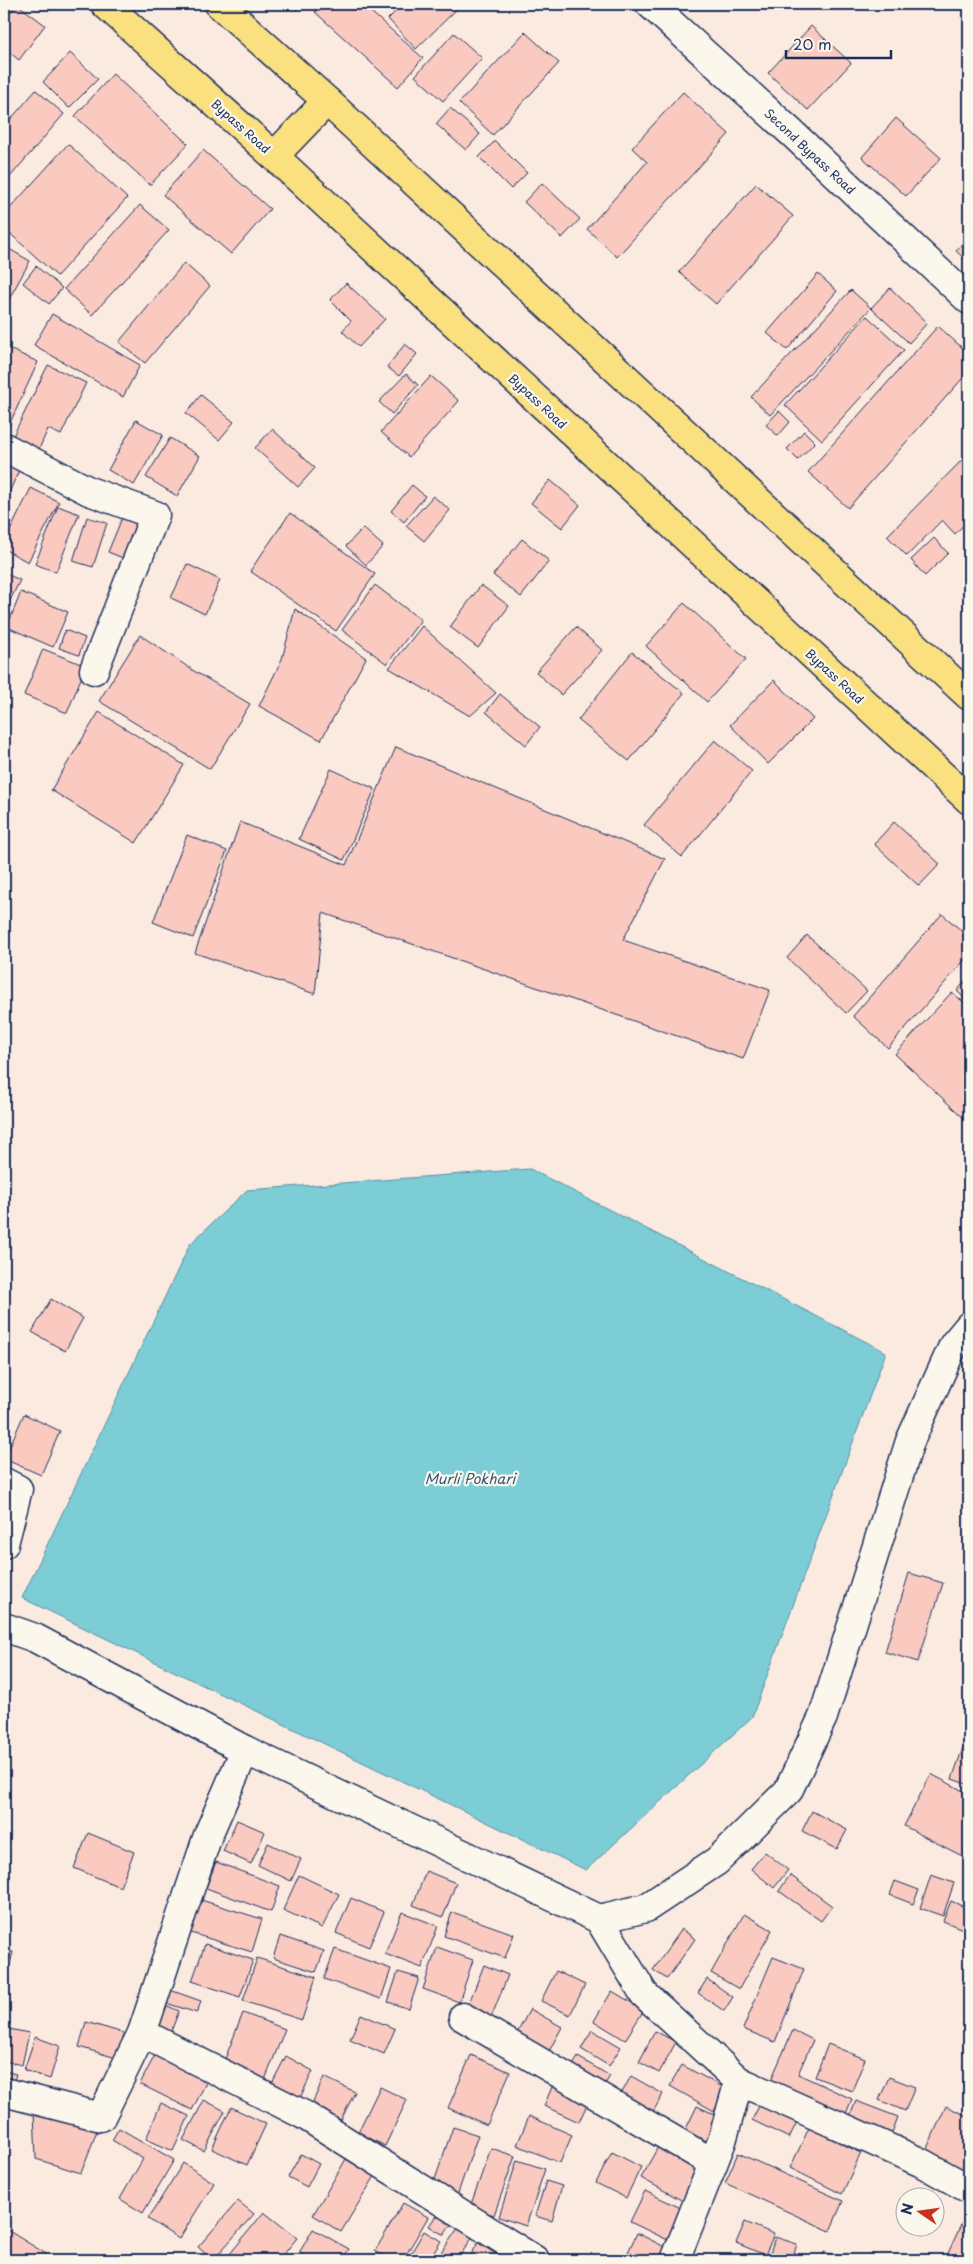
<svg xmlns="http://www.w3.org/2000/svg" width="973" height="2264" font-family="'Playpen Sans',sans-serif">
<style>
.water{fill:#7ccdd6;stroke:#558ea6}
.building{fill:#facac1;stroke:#1b2f5e}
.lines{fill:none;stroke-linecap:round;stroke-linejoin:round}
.minor-casing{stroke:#1b2f5e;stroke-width:31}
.primary-casing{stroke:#1b2f5e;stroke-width:31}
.minor{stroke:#fbf7ec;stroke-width:28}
.primary{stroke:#fbe080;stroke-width:28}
.labels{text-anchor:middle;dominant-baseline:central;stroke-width:4.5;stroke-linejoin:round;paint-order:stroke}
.street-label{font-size:12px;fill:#1b2f5e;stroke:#fbf7ec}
.water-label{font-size:14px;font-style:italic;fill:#33567c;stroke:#fbf7ec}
</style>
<rect width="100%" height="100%" fill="#fbeadf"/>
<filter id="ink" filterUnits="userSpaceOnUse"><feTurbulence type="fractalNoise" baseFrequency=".02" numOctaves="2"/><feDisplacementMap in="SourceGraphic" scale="10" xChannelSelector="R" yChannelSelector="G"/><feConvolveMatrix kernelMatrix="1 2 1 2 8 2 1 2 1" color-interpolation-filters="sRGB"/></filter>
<g filter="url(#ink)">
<path class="water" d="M530 1169 886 1352 752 1717 586 1870 22 1598 190 1244 247 1190Z"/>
<g class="building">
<path d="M17 4 45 25 19 60 4 48V21Z"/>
<path d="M289 4H302L297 10Z"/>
<path d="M322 4H362L423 58 398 87 315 12Z"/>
<path d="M403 4H462L416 49 388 19Z"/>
<path d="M811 26 851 63 808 110 768 73Z"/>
<path d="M525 32 559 63 493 135 459 103Z"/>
<path d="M454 33 482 58 443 101 415 76Z"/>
<path d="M70 53 98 79 69 108 43 82Z"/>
<path d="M113 74 188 144 150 185 75 116Z"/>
<path d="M36 90 64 114 10 177 4 171V127Z"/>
<path d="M683 92 729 134 617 257 587 229 647 162 632 148Z"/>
<path d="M450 108 480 134 466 150 436 124Z"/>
<path d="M896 118 941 158 906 196 862 157Z"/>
<path d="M495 141 527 173 511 189 479 157Z"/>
<path d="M68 144 127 198 57 276 4 228V215Z"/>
<path d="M203 150 270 209 231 254 163 195Z"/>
<path d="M542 183 580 219 562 238 524 202Z"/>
<path d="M756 184 793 216 716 304 679 272Z"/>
<path d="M140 205 169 230 92 315 64 289Z"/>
<path d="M969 235V263L956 251Z"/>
<path d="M4 246 30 261 4 308Z"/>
<path d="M184 263 210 286 145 363 119 342Z"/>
<path d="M36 266 62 288 49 304 23 283Z"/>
<path d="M818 274 837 291 787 350 767 333Z"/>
<path d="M346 283 385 319 359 347 342 331 351 321 330 300Z"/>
<path d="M890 288 927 323 909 343 871 308Z"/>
<path d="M851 290 871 308 770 415 751 397Z"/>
<path d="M52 314 140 365 123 397 34 345Z"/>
<path d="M867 316 904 350 822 440 785 405Z"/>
<path d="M938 326 969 354V371L848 508 808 472Z"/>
<path d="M405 344 417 354 399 376 387 367Z"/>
<path d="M7 348 38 362 4 436V356Z"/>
<path d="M48 365 86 383 61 435 48 429 39 449 13 436Z"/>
<path d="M406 374 418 385 392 414 379 402Z"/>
<path d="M431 376 459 401 409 457 381 432Z"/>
<path d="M201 395 234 422 219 440 186 413Z"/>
<path d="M779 411 790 422 778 436 766 425Z"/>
<path d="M136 420 163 435 134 485 108 470Z"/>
<path d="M272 429 315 468 298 487 255 448Z"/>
<path d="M804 431 815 442 798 460 787 449Z"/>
<path d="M170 438 200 456 177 496 146 477Z"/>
<path d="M969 453V519L955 534 942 520 907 556 887 536Z"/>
<path d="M4 461 20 468 4 504Z"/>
<path d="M550 480 580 505 562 528 531 503Z"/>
<path d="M412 485 425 496 404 522 391 511Z"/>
<path d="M31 488 59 502 28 562 4 549V543Z"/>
<path d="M433 496 450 510 424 541 406 526Z"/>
<path d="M58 506 79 514 56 572 35 564Z"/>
<path d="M290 513 375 574 336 631 250 571Z"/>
<path d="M87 517 107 523 93 567 73 561Z"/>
<path d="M122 518 147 528 133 562 108 552Z"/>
<path d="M363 528 383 546 366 565 346 546Z"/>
<path d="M934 538 948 553 925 576 911 560Z"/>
<path d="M522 539 549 561 521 597 493 575Z"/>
<path d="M187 564 220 580 205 614 171 598Z"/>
<path d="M4 573 20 580 5 611 4 610Z"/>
<path d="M375 585 421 620 387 664 342 630Z"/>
<path d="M481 585 509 606 478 648 450 627Z"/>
<path d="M21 592 68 612 53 647 7 627Z"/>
<path d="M684 603 746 659 707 702 646 646Z"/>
<path d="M295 609 366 658 321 740 259 706 282 659Z"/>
<path d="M422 626 496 693 470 716 389 668Z"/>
<path d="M576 627 602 650 561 695 536 672Z"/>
<path d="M65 630 85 638 79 655 59 648Z"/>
<path d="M140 635 194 671 250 704 210 769 99 701Z"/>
<path d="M43 649 86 666 67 713 24 695Z"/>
<path d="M632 652 684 693 629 761 578 720Z"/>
<path d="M774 680 813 719 768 764 730 725Z"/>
<path d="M500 694 540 727 526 745 486 712Z"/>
<path d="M99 712 184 765 136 843 51 790Z"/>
<path d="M715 740 752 771 682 857 644 825Z"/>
<path d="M396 747 665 859 623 940 770 990 743 1059 323 913 315 994 195 953 240 822 346 865Z"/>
<path d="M331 769 375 789 344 860 299 839Z"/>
<path d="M894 822 940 864 919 886 874 844Z"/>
<path d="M187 835 227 851 193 938 153 922Z"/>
<path d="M942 914 969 937V955L888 1048 853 1016Z"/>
<path d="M807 935 867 991 846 1013 787 958Z"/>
<path d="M969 977V1003L957 991Z"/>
<path d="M952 992 969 1007V1123L895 1054Z"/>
<path d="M51 1299 83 1318 65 1351 32 1332Z"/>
<path d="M24 1414 60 1431 41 1475 4 1459Z"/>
<path d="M909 1573 943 1583 918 1662 885 1652Z"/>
<path d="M965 1742 969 1743V1785L952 1779Z"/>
<path d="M931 1774 969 1794V1846L964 1857 904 1826Z"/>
<path d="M812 1811 847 1830 837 1849 802 1831Z"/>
<path d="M237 1820 265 1832 251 1864 223 1851Z"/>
<path d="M88 1833 134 1852 120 1887 74 1868Z"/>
<path d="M268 1843 301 1859 291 1881 258 1865Z"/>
<path d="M765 1852 788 1870 774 1888 751 1869Z"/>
<path d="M216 1862 280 1886 271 1912 206 1888Z"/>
<path d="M426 1871 456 1883 443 1917 413 1905Z"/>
<path d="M299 1875 339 1894 322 1928 283 1910Z"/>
<path d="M790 1875 832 1906 821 1921 779 1891Z"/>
<path d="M931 1875 954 1883 943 1916 920 1908Z"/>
<path d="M895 1881 919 1890 913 1904 890 1895Z"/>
<path d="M351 1898 384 1912 369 1947 336 1933Z"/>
<path d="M201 1900 262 1919 252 1952 191 1933Z"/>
<path d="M951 1901 969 1909 968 1931 943 1921Z"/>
<path d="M402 1912 438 1926 422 1968 385 1954Z"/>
<path d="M452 1912 514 1934 505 1958 444 1936Z"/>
<path d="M744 1914 772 1930 739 1989 711 1973Z"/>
<path d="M682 1929 695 1939 667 1979 653 1970Z"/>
<path d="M280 1936 324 1951 316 1972 273 1958Z"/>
<path d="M205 1944 253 1960 240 1997 192 1981Z"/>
<path d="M437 1947 473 1960 459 2002 423 1989Z"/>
<path d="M335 1949 391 1969 381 1999 324 1979Z"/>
<path d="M4 1950 13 1952 4 1988Z"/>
<path d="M773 1957 804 1969 775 2042 743 2029Z"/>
<path d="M257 1958 316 1977 302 2020 243 2001Z"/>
<path d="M484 1965 508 1975 491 2018 467 2008Z"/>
<path d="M556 1971 585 1985 570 2015 541 2001Z"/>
<path d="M398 1972 419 1978 409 2009 388 2002Z"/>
<path d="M707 1979 733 1997 724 2011 698 1993Z"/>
<path d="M167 1989 201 2001 197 2013 163 2002Z"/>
<path d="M612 1991 644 2010 625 2040 594 2021Z"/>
<path d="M161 2003 179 2011 170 2034 152 2028Z"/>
<path d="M530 2009 562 2027 547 2055 515 2037Z"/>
<path d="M243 2013 285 2029 265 2080 223 2064Z"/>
<path d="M361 2014 395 2029 384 2054 350 2039Z"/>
<path d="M86 2022 130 2035 123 2060 79 2047Z"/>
<path d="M4 2028 29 2033 22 2065 4 2061Z"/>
<path d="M592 2030 621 2047 609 2066 581 2049Z"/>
<path d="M793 2030 813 2040 798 2074 852 2099 842 2123 767 2089Z"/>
<path d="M655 2031 676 2042 659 2073 639 2062Z"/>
<path d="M35 2037 60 2046 50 2079 24 2070Z"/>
<path d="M828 2044 865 2059 852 2091 815 2077Z"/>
<path d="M157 2051 209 2077 192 2110 140 2084Z"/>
<path d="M471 2055 510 2072 487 2125 448 2108Z"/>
<path d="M286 2056 313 2071 300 2098 272 2083Z"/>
<path d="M578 2057 610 2076 602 2089 570 2070Z"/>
<path d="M682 2065 726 2089 714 2111 670 2086Z"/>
<path d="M4 2071 16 2074 12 2088 4 2086Z"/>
<path d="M631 2076 663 2094 650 2117 618 2100Z"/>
<path d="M324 2077 355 2092 341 2120 311 2106Z"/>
<path d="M889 2077 915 2087 905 2111 879 2100Z"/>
<path d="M554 2082 590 2098 579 2122 544 2106Z"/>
<path d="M380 2087 407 2100 385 2146 358 2132Z"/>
<path d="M204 2100 225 2111 204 2151 183 2140Z"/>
<path d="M856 2101 898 2117 890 2138 848 2121Z"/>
<path d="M161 2103 189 2116 173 2151 146 2139Z"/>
<path d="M760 2104 797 2122 789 2138 752 2120Z"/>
<path d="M697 2106 720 2117 705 2148 682 2137Z"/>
<path d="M946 2106 969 2117V2153L961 2172 924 2155Z"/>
<path d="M231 2107 266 2124 247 2165 212 2149Z"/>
<path d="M34 2110 98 2128 81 2173 36 2159Z"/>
<path d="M529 2116 572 2135 560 2163 517 2145Z"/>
<path d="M453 2127 478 2135 456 2199 431 2191Z"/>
<path d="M119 2128 174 2160 143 2213 120 2199 143 2159 112 2140Z"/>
<path d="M809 2128 861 2153 842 2194 790 2168Z"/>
<path d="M659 2145 700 2168 683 2201 641 2178Z"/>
<path d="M491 2148 515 2156 494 2215 470 2207Z"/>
<path d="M612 2152 641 2167 626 2198 596 2183Z"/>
<path d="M738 2153 843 2201 830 2231 725 2183Z"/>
<path d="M301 2154 319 2164 307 2187 288 2177Z"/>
<path d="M346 2159 375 2176 341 2232 313 2215Z"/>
<path d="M517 2160 545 2169 526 2226 499 2217Z"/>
<path d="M183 2163 214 2183 179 2239 148 2219Z"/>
<path d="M546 2181 562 2186 552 2221 535 2216Z"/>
<path d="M645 2191 685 2210 670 2241 630 2222Z"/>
<path d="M238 2201 254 2214 213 2260 198 2247Z"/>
<path d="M403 2203 428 2217 403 2260H392L375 2251Z"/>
<path d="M264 2212 297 2238 279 2260H225Z"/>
<path d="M437 2214 452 2223 444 2235 429 2226Z"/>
<path d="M965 2216 969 2218V2260H945Z"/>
<path d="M745 2222 774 2234 765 2255 736 2243Z"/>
<path d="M4 2228 56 2260H4Z"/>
<path d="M458 2228 472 2238 457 2260H451L441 2253Z"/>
<path d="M313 2229 349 2249 342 2260H312L299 2253Z"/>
<path d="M424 2231 441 2241 429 2260H407Z"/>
<path d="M637 2233 675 2252 671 2260H645L628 2252Z"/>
<path d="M775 2237 797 2244 792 2260H768Z"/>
<path d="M478 2243 506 2260H473L469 2258Z"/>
<path d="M824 2252 852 2260H822Z"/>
<path d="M616 2255 625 2260H613Z"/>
</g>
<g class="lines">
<g class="minor-casing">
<g id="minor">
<path d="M650 4 794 135 969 300"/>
<path d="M4 447 89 491 155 515 94 670"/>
<path d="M4 1482 18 1489 4 1544"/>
<path d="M4 1627 35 1638 245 1750 599 1919 646 1908 717 1861 788 1791 823 1717 910 1441 954 1344 969 1326"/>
<path d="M599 1919 644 1994 739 2081 722 2141 675 2260"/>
<path d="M463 2017 713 2163"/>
<path d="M142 2033 304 2115 535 2260"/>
<path d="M739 2081 920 2162 969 2189"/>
<path d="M4 2092 101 2117 142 2033 208 1835 245 1750"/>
</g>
</g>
<g class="primary-casing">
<g id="primary">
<path d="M105 4 274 156 969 800"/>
<path d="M219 4 327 101 969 696"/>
<path d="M274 156 327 101"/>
</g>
</g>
<use href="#minor" class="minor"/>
<use href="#primary" class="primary"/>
</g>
</g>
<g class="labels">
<g class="street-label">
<text transform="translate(241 126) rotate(42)">Bypass Road</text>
<text transform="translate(810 151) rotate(43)">Second Bypass Road</text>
<text transform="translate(538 401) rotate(43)">Bypass Road</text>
<text transform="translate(835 676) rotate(43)">Bypass Road</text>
</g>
<g class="water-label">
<text x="470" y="1478">Murli Pokhari</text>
</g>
</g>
<rect width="973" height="2264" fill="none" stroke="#fbf7ec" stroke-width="20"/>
<rect x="10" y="10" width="953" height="2244" fill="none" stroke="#1b2f5e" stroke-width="2" filter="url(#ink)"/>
<g transform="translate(920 2212) rotate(283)"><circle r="24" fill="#fbf7ec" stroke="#a1a7b3"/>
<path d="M0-4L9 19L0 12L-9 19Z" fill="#c8321e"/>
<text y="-8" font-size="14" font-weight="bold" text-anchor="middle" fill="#1b2f5e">N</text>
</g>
<path d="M786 50v8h105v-8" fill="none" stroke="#1b2f5e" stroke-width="2.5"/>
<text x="793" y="50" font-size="15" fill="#1b2f5e" stroke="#fbf7ec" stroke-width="4" paint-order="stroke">20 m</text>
</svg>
